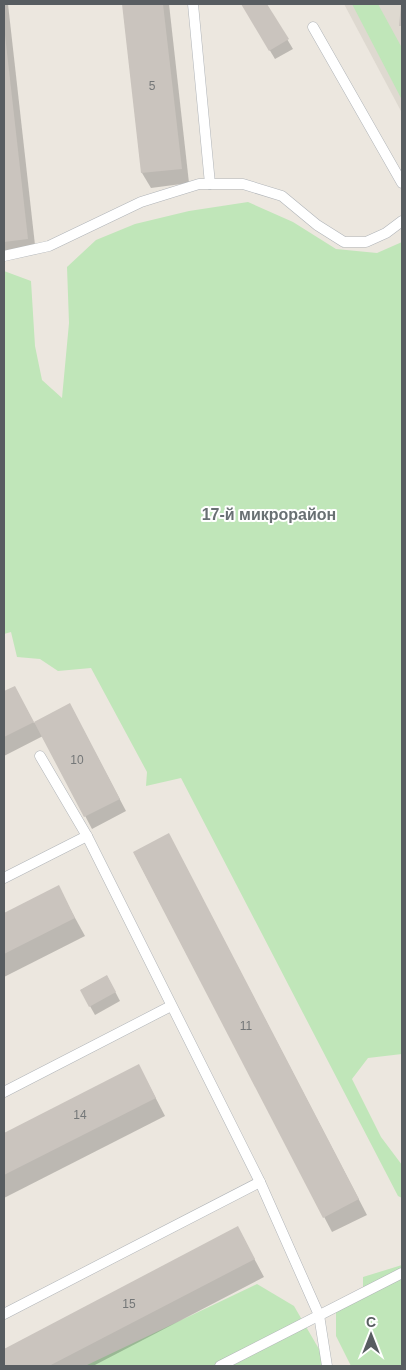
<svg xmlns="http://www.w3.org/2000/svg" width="406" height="1370" font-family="Helvetica,sans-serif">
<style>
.education{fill:#ded9d0}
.green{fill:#c0e6b9}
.shadow{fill:#0003}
.building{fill:#cac4be}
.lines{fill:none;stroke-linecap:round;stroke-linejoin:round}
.service-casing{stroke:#b0b4b8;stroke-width:11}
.service{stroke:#fff;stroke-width:10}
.labels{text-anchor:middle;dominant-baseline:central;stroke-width:4;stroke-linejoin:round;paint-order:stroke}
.number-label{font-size:12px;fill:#747778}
.neighbourhood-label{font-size:16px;font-weight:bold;fill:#697073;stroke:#fff}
</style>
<rect width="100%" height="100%" fill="#ece7df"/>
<path class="education" d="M344 4H402V113Z"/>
<g class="green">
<path d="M352 4H378L402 48V100Z"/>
<path d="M248 202 293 222 336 249 377 253 402 242V1054L368 1058 352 1079 381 1137 402 1165V1198L398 1196 181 778 146 786 147 772 91 668 58 671 40 659 17 657 11 632 4 634V271L31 281 35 346 42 380 62 398 69 323 67 267 96 240 135 224 189 211Z"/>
<path d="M402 1265V1366H351L336 1336V1311L363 1297V1277Z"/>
<path d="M257 1284 294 1306 323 1356 322 1366H85Z"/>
</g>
<g class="shadow">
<path d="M4 4H8L36 254 4 258Z"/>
<path d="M123 4H169L189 183 151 188 142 173Z"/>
<path d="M242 4H266L293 49 275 59Z"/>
<path d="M14 687 34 723 70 705 126 811 92 829 43 736 4 756V693Z"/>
<path d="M177 850 367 1215 332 1232 134 853Z"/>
<path d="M58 887 85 936 4 977V915Z"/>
<path d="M107 976 120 1001 95 1015 81 990Z"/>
<path d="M139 1066 165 1116 4 1198V1135Z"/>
<path d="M238 1228 264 1277 93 1366H4V1351Z"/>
</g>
<g class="building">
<path d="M122 4H163L182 169 141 173Z"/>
<path d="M241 4H267L289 39 269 51Z"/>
<path d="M401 4H402V26H399Z"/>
<path d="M4 35H5L28 239 4 242Z"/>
<path d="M15 686 34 722 70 703 120 799 84 817 34 722 4 737V691Z"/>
<path d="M169 833 359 1199 323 1218 133 852Z"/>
<path d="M59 885 75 918 4 954V913Z"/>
<path d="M107 975 116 992 89 1007 80 990Z"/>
<path d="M139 1064 156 1098 4 1175V1133Z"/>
<path d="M238 1226 255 1259 49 1366H4V1349Z"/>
</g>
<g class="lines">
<g class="service-casing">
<g id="service">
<path d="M193 4 210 184"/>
<path d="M313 27 402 183"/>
<path d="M4 256 49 246 141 202 199 184H243L282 196 317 225 344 242H366L386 233 402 221"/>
<path d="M40 756 87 836 260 1182 319 1315 327 1366"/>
<path d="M4 878 87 836"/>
<path d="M4 1092 171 1006"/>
<path d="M4 1314 260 1182"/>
<path d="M220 1366 402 1273"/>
</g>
</g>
<use href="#service" class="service"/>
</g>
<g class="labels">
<g class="number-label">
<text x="152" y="86">5</text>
<text x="77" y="760">10</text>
<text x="246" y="1026">11</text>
<text x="80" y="1115">14</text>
<text x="129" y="1304">15</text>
</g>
<g class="neighbourhood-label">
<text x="269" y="514">17-й микрорайон</text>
</g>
</g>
<rect width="406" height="1370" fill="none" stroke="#585d61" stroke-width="10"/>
<g transform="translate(371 1335)" stroke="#ffffff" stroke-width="4" paint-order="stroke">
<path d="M0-4L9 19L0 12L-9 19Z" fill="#585d61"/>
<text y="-8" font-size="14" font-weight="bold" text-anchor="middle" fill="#585d61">С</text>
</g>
</svg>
